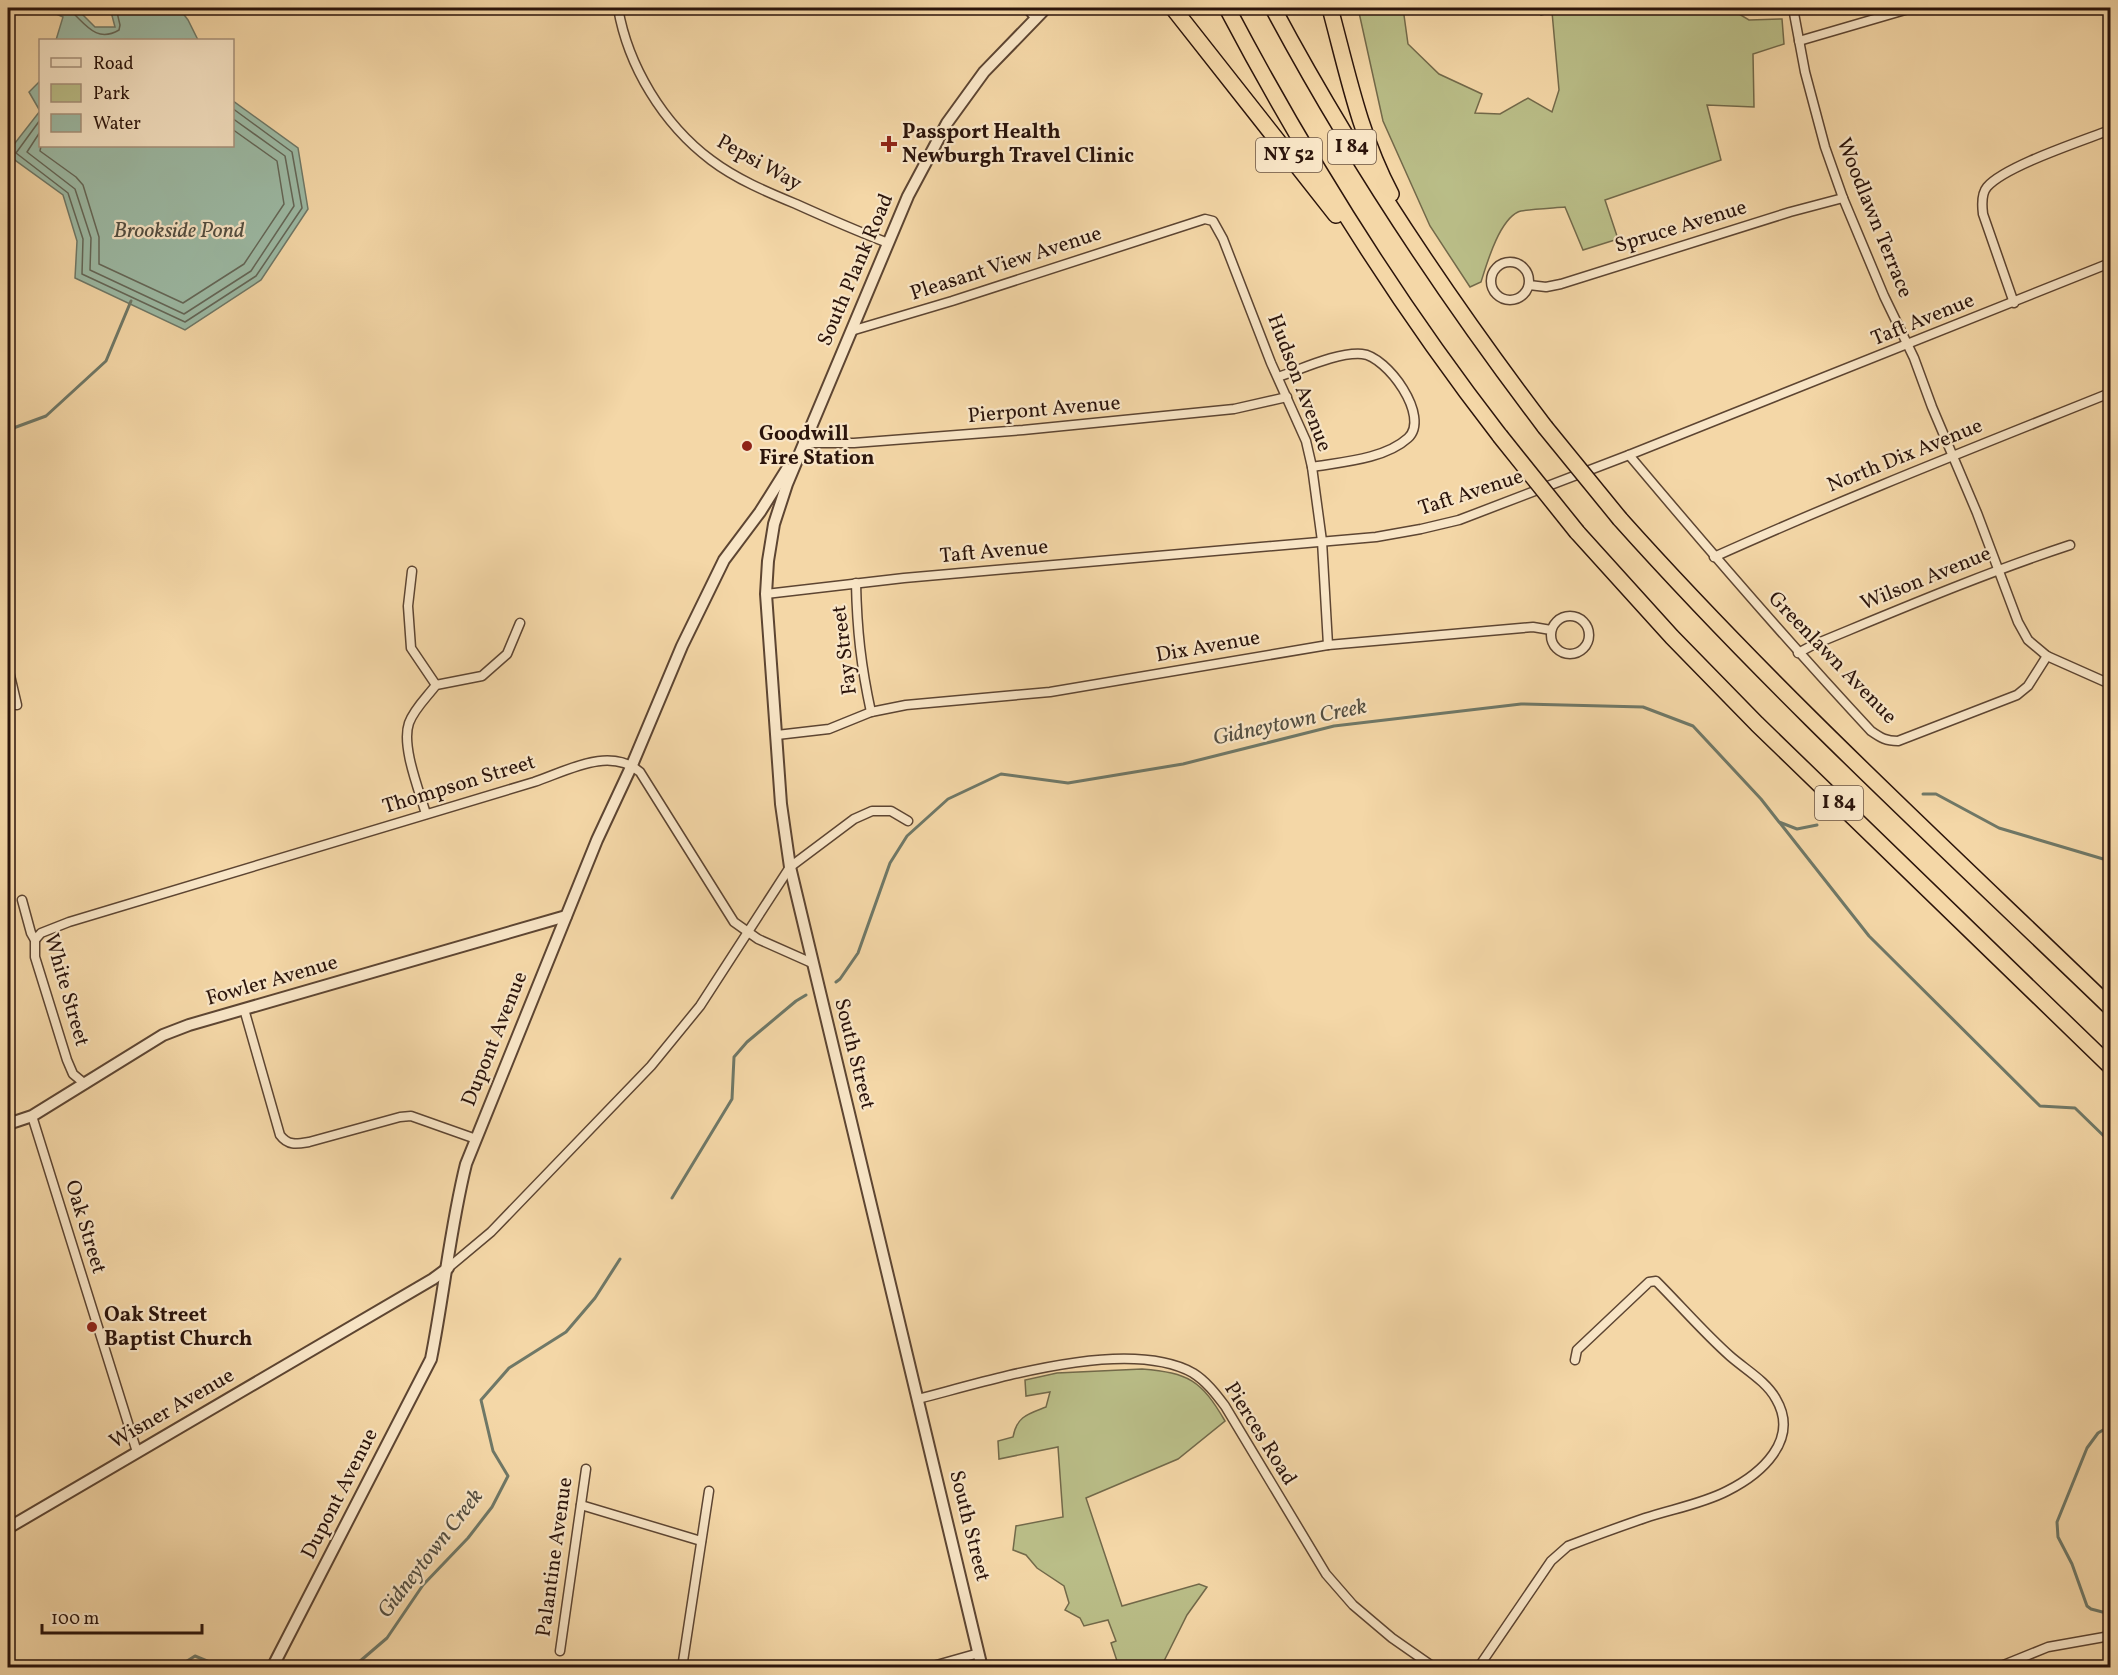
<svg xmlns="http://www.w3.org/2000/svg" width="2118" height="1675" font-family="Vollkorn,serif">
<style>
.green{fill:#babe88;stroke:#72694a;stroke-width:1.5}
.water{fill:#9cbaa5;stroke:#6f7867;stroke-width:1.5}
.lines{fill:none;stroke-linecap:round;stroke-linejoin:round}
.shore{stroke:#646758;stroke-width:1.5}
.stream{stroke:#6f7867;stroke-width:3}
.minor-casing{stroke:#5d4532;stroke-width:11}
.tertiary-casing{stroke:#5d4532;stroke-width:14}
.motorway-casing{stroke:#2b140b;stroke-width:18}
.minor{stroke:#f8e5c6;stroke-width:8}
.tertiary{stroke:#f8e5c6;stroke-width:10}
.motorway{stroke:#f4d7a7;stroke-width:15}
.motorway-bridge-casing{stroke:#2b140b;stroke-width:18;stroke-linecap:butt}
.motorway-bridge{stroke:#f4d7a7;stroke-width:15}
.poi-dot{fill:#8f2418;stroke:#f8e5c6;stroke-width:2}
.labels{text-anchor:middle;dominant-baseline:central;stroke-width:4.5;stroke-linejoin:round;paint-order:stroke}
.shield{fill:#f8e5c6;stroke:#685343;stroke-width:1.5}
.shield-label{font-size:20px;font-weight:bold;fill:#2b140b}
.poi-label{font-size:21px;font-weight:bold;fill:#2b140b;stroke:#f8e5c6;text-anchor:start}
.street-label{font-size:21px;fill:#2b140b;stroke:#f8e5c6}
.water-label{font-size:22px;font-style:italic;fill:#534e41;stroke:#f8e5c6}
</style>
<rect width="100%" height="100%" fill="#f4d7a7"/>
<filter id="stains"><feTurbulence type="fractalNoise" baseFrequency=".00333" numOctaves="4"/><feColorMatrix values="0 0 0 0 .2 0 0 0 0 .09 0 0 0 0 .02 0 0 0 .5 -.17"/></filter>
<radialGradient id="worn" r=".72"><stop offset=".6" stop-color="#630" stop-opacity="0"/><stop offset="1" stop-color="#630" stop-opacity=".3"/></radialGradient>
<g class="green">
<path d="M1358 8H1403L1408 44 1439 74 1482 94 1475 113 1500 114 1528 98 1552 112 1559 90 1552 12 1541 15 1538 8H1729L1749 20 1782 19 1784 44 1753 54 1754 107 1707 105 1721 160 1605 200 1618 239 1583 250 1565 207C1556 208 1525 209 1518 212 1499 221 1487 263 1481 282L1470 287 1430 226 1383 121Z"/>
<path d="M1142 1369C1189 1373 1201 1380 1225 1421L1178 1459 1086 1498 1122 1606 1199 1584 1207 1587 1187 1615 1161 1667H1119L1111 1643 1116 1641 1108 1620 1084 1626 1080 1618 1065 1610 1069 1603 1064 1586 1037 1568 1026 1555 1013 1550 1016 1526 1063 1517 1058 1447 999 1459 998 1441 1013 1437C1017 1416 1028 1414 1046 1407L1050 1392 1026 1396 1025 1380 1057 1373Z"/>
</g>
<g class="water">
<path d="M43 8H76L95 27H115L110 8H179L188 20 198 40H56L63 17Z"/>
<path d="M40 81V146H232L233 101 298 148 308 209 261 280 185 330 75 278 77 241 63 195 8 155V152L40 111 29 92Z"/>
</g>
<g class="lines">
<g class="shore">
<path d="M72 8V12C86 25 97 43 119 30L120 25 116 8"/>
<path d="M40 120 16 153 68 193 83 239 82 274 185 322 256 276 302 208 292 152 232 108"/>
<path d="M40 132 27 152 75 189 91 238 90 270 184 314 251 271 294 206 285 156 232 118"/>
<path d="M41 146 40 151 76 177 83 185 99 237V264L183 303 244 264 284 204 277 161 232 129"/>
</g>
<g class="stream">
<path d="M8 430 46 416 106 361 131 301"/>
<path d="M1923 794H1936L1999 828 2110 861"/>
<path d="M1780 823 1869 936 2040 1106 2075 1108 2110 1142"/>
<path d="M836 982 840 979 858 953 890 863 907 836 948 799 1001 774 1068 783 1183 764 1334 726 1521 704 1643 707 1693 726 1761 799 1779 822 1797 829 1817 825"/>
<path d="M672 1198 732 1099 734 1057 747 1042 796 1001 806 995"/>
<path d="M2110 1426 2098 1433 2087 1448 2057 1522 2058 1537 2072 1564 2087 1606 2091 1609 2110 1614"/>
<path d="M176 1668 195 1656 224 1668"/>
<path d="M352 1668 387 1638 423 1585 468 1538 492 1507 508 1476 493 1451 481 1400 509 1368 566 1332 595 1298 620 1259"/>
</g>
<g class="minor-casing">
<g id="minor">
<path d="M618 8C628 66 663 124 711 160 736 179 767 192 796 204 827 218 857 231 888 243"/>
<path d="M1026 8 1035 17"/>
<path d="M1793 8 1805 72 1825 147 1843 198 1884 296 1914 358 1932 407 1977 513 2018 622 2028 640 2047 656 2110 684"/>
<path d="M1799 41 1912 8"/>
<circle cx="1510" cy="281" r="19"/>
<path d="M1529 285 1546 287 1561 284 1790 212 1843 198"/>
<path d="M2014 303 1983 214C1982 206 1981 194 1987 187 2005 166 2082 141 2110 130"/>
<path d="M851 331 952 301 1205 219 1213 221 1223 239 1271 363 1306 441 1312 467 1322 541 1328 645"/>
<path d="M1278 377C1302 369 1337 352 1362 354 1387 356 1431 417 1408 438 1385 459 1342 462 1312 467"/>
<path d="M803 443H854L1023 430 1234 409 1287 397"/>
<path d="M1629 455C1708 549 1788 642 1871 731 1881 738 1886 741 1898 741L2017 695 2028 686 2047 656"/>
<path d="M1714 557C1845 498 1978 446 2110 393"/>
<path d="M412 571 408 606 411 648 436 685"/>
<path d="M856 583C857 630 861 666 871 712"/>
<path d="M766 594 904 578 1376 537 1421 529 1459 520 1629 455 2110 263"/>
<circle cx="1570" cy="635" r="19"/>
<path d="M1798 653 1813 645C1898 610 1982 574 2070 545"/>
<path d="M8 667 17 705"/>
<path d="M777 735 829 729 871 712 906 705 1050 692 1328 645 1533 627 1551 630"/>
<path d="M426 814C419 790 401 746 409 723 414 709 427 697 436 685L482 676 507 654 520 623"/>
<path d="M22 900 31 933 35 940V957L67 1060 73 1074 85 1084"/>
<path d="M35 940 41 933 69 922 534 782C567 771 609 746 640 772L734 922 758 939 812 963"/>
<path d="M244 1009 280 1135C288 1146 297 1144 309 1142L400 1117 411 1116 476 1139"/>
<path d="M32 1116 137 1452"/>
<path d="M448 1268 491 1232 651 1066 700 1006 790 867 854 819 872 811H891L908 821"/>
<path d="M918 1399C989 1381 1126 1336 1193 1373 1206 1381 1216 1394 1225 1406L1326 1574 1353 1605 1392 1638 1435 1668"/>
<path d="M581 1505 701 1541"/>
<path d="M560 1651 586 1469"/>
<path d="M682 1668 709 1491"/>
<path d="M926 1668 979 1653"/>
<path d="M1478 1668 1551 1561 1568 1546C1594 1536 1619 1527 1645 1518 1672 1509 1702 1504 1727 1491 1761 1474 1800 1440 1776 1399 1766 1381 1746 1370 1730 1356 1704 1333 1681 1306 1656 1281L1649 1282 1577 1350 1575 1360"/>
<path d="M1996 1668 2048 1647 2110 1636"/>
</g>
</g>
<g class="tertiary-casing">
<g id="tertiary">
<path d="M8 1124 32 1116 163 1035 189 1025 566 916"/>
<path d="M8 1528 433 1279 448 1268"/>
<path d="M272 1668 431 1359C444 1294 450 1228 466 1164L597 840 632 765 682 646 724 560 760 512 787 469"/>
<path d="M982 1668 790 867 781 804 766 594 768 561 774 524 787 484 908 196 947 123 984 72 1046 8"/>
</g>
</g>
<g class="motorway-casing">
<g id="motorway">
<path d="M1173 8 1336 215"/>
<path d="M1227 8C1306 158 1396 302 1500 436"/>
<path d="M1273 8C1352 156 1444 294 1545 427"/>
<path d="M1330 8C1347 71 1360 136 1391 194"/>
<path d="M1620 519C1774 691 1944 847 2110 1007"/>
<path d="M1577 532 1672 637 1757 724 2110 1066"/>
</g>
</g>
<use href="#minor" class="minor"/>
<use href="#tertiary" class="tertiary"/>
<use href="#motorway" class="motorway"/>
<g class="motorway-bridge-casing">
<g id="motorway-bridge">
<path d="M1545 427 1620 519"/>
<path d="M1500 436 1577 532"/>
</g>
</g>
<use href="#motorway-bridge" class="motorway-bridge"/>
</g>
<g class="poi-dot">
<path d="M886 135h6v6h6v6h-6v6h-6v-6h-6v-6h6z"/>
<circle cx="747" cy="446" r="6"/>
<circle cx="92" cy="1327" r="6"/>
</g>
<g class="labels">
<g class="shield">
<rect x="1328" y="130" width="48" height="34" rx="4.5"/>
<rect x="1256" y="138" width="66" height="34" rx="4.5"/>
<rect x="1815" y="786" width="48" height="34" rx="4.5"/>
</g>
<g class="shield-label">
<text x="1352" y="147">I 84</text>
<text x="1289" y="155">NY 52</text>
<text x="1839" y="803">I 84</text>
</g>
<g class="poi-label">
<text x="902" y="132">Passport Health<tspan x="902" dy="24">Newburgh Travel Clinic</tspan></text>
<text x="759" y="434">Goodwill<tspan x="759" dy="24">Fire Station</tspan></text>
<text x="104" y="1315">Oak Street<tspan x="104" dy="24">Baptist Church</tspan></text>
</g>
<g class="street-label">
<text transform="translate(759 163) rotate(29)">Pepsi Way</text>
<text transform="translate(1874 218) rotate(68)">Woodlawn Terrace</text>
<text transform="translate(1681 227) rotate(-17)">Spruce Avenue</text>
<text transform="translate(1006 264) rotate(-18)">Pleasant View Avenue</text>
<text transform="translate(856 270) rotate(-67)">South Plank Road</text>
<text transform="translate(1923 320) rotate(-22)">Taft Avenue</text>
<text transform="translate(1299 383) rotate(69)">Hudson Avenue</text>
<text transform="translate(1044 410) rotate(-5)">Pierpont Avenue</text>
<text transform="translate(1905 456) rotate(-22)">North Dix Avenue</text>
<text transform="translate(1471 493) rotate(-18)">Taft Avenue</text>
<text transform="translate(994 552) rotate(-5)">Taft Avenue</text>
<text transform="translate(1926 579) rotate(-22)">Wilson Avenue</text>
<text transform="translate(1208 647) rotate(-10)">Dix Avenue</text>
<text transform="translate(845 650) rotate(-97)">Fay Street</text>
<text transform="translate(1832 658) rotate(46)">Greenlawn Avenue</text>
<text transform="translate(459 785) rotate(-17)">Thompson Street</text>
<text transform="translate(272 981) rotate(-16)">Fowler Avenue</text>
<text transform="translate(66 990) rotate(74)">White Street</text>
<text transform="translate(495 1039) rotate(-68)">Dupont Avenue</text>
<text transform="translate(854 1054) rotate(76)">South Street</text>
<text transform="translate(85 1227) rotate(73)">Oak Street</text>
<text transform="translate(172 1409) rotate(-30)">Wisner Avenue</text>
<text transform="translate(1260 1434) rotate(58)">Pierces Road</text>
<text transform="translate(340 1494) rotate(-63)">Dupont Avenue</text>
<text transform="translate(969 1526) rotate(76)">South Street</text>
<text transform="translate(555 1557) rotate(-82)">Palantine Avenue</text>
</g>
<g class="water-label">
<text x="179" y="231">Brookside Pond</text>
<text transform="translate(1290 723) rotate(-12)">Gidneytown Creek</text>
<text transform="translate(431 1554) rotate(-52)">Gidneytown Creek</text>
</g>
</g>
<rect width="2118" height="1675" fill="none" stroke="#f4d7a7" stroke-width="30"/>
<rect x="9" y="9" width="2100" height="1657" fill="none" stroke="#2b140b" stroke-width="3"/>
<rect x="15" y="15" width="2088" height="1645" fill="none" stroke="#2b140b" stroke-width="1.5"/>
<rect x="39" y="39" width="195" height="108" fill="#f8e5c6" stroke="#a6917b" stroke-width="1.5"/>
<rect x="51" y="58" width="30" height="9" fill="#f8e5c6" stroke="#a6917b" stroke-width="1.5"/>
<text x="93" y="69" font-size="18" fill="#2b140b">Road</text>
<rect x="51" y="84" width="30" height="18" fill="#babe88" stroke="#a6917b" stroke-width="1.5"/>
<text x="93" y="99" font-size="18" fill="#2b140b">Park</text>
<rect x="51" y="114" width="30" height="18" fill="#9cbaa5" stroke="#a6917b" stroke-width="1.5"/>
<text x="93" y="129" font-size="18" fill="#2b140b">Water</text>
<path d="M42 1624v9h160v-9" fill="none" stroke="#2b140b" stroke-width="3"/>
<text x="51" y="1624" font-size="18" fill="#2b140b" stroke="#f8e5c6" stroke-width="4.5" paint-order="stroke">100 m</text>
<rect width="100%" height="100%" filter="url(#stains)"/>
<rect width="100%" height="100%" fill="url(#worn)"/>
</svg>
